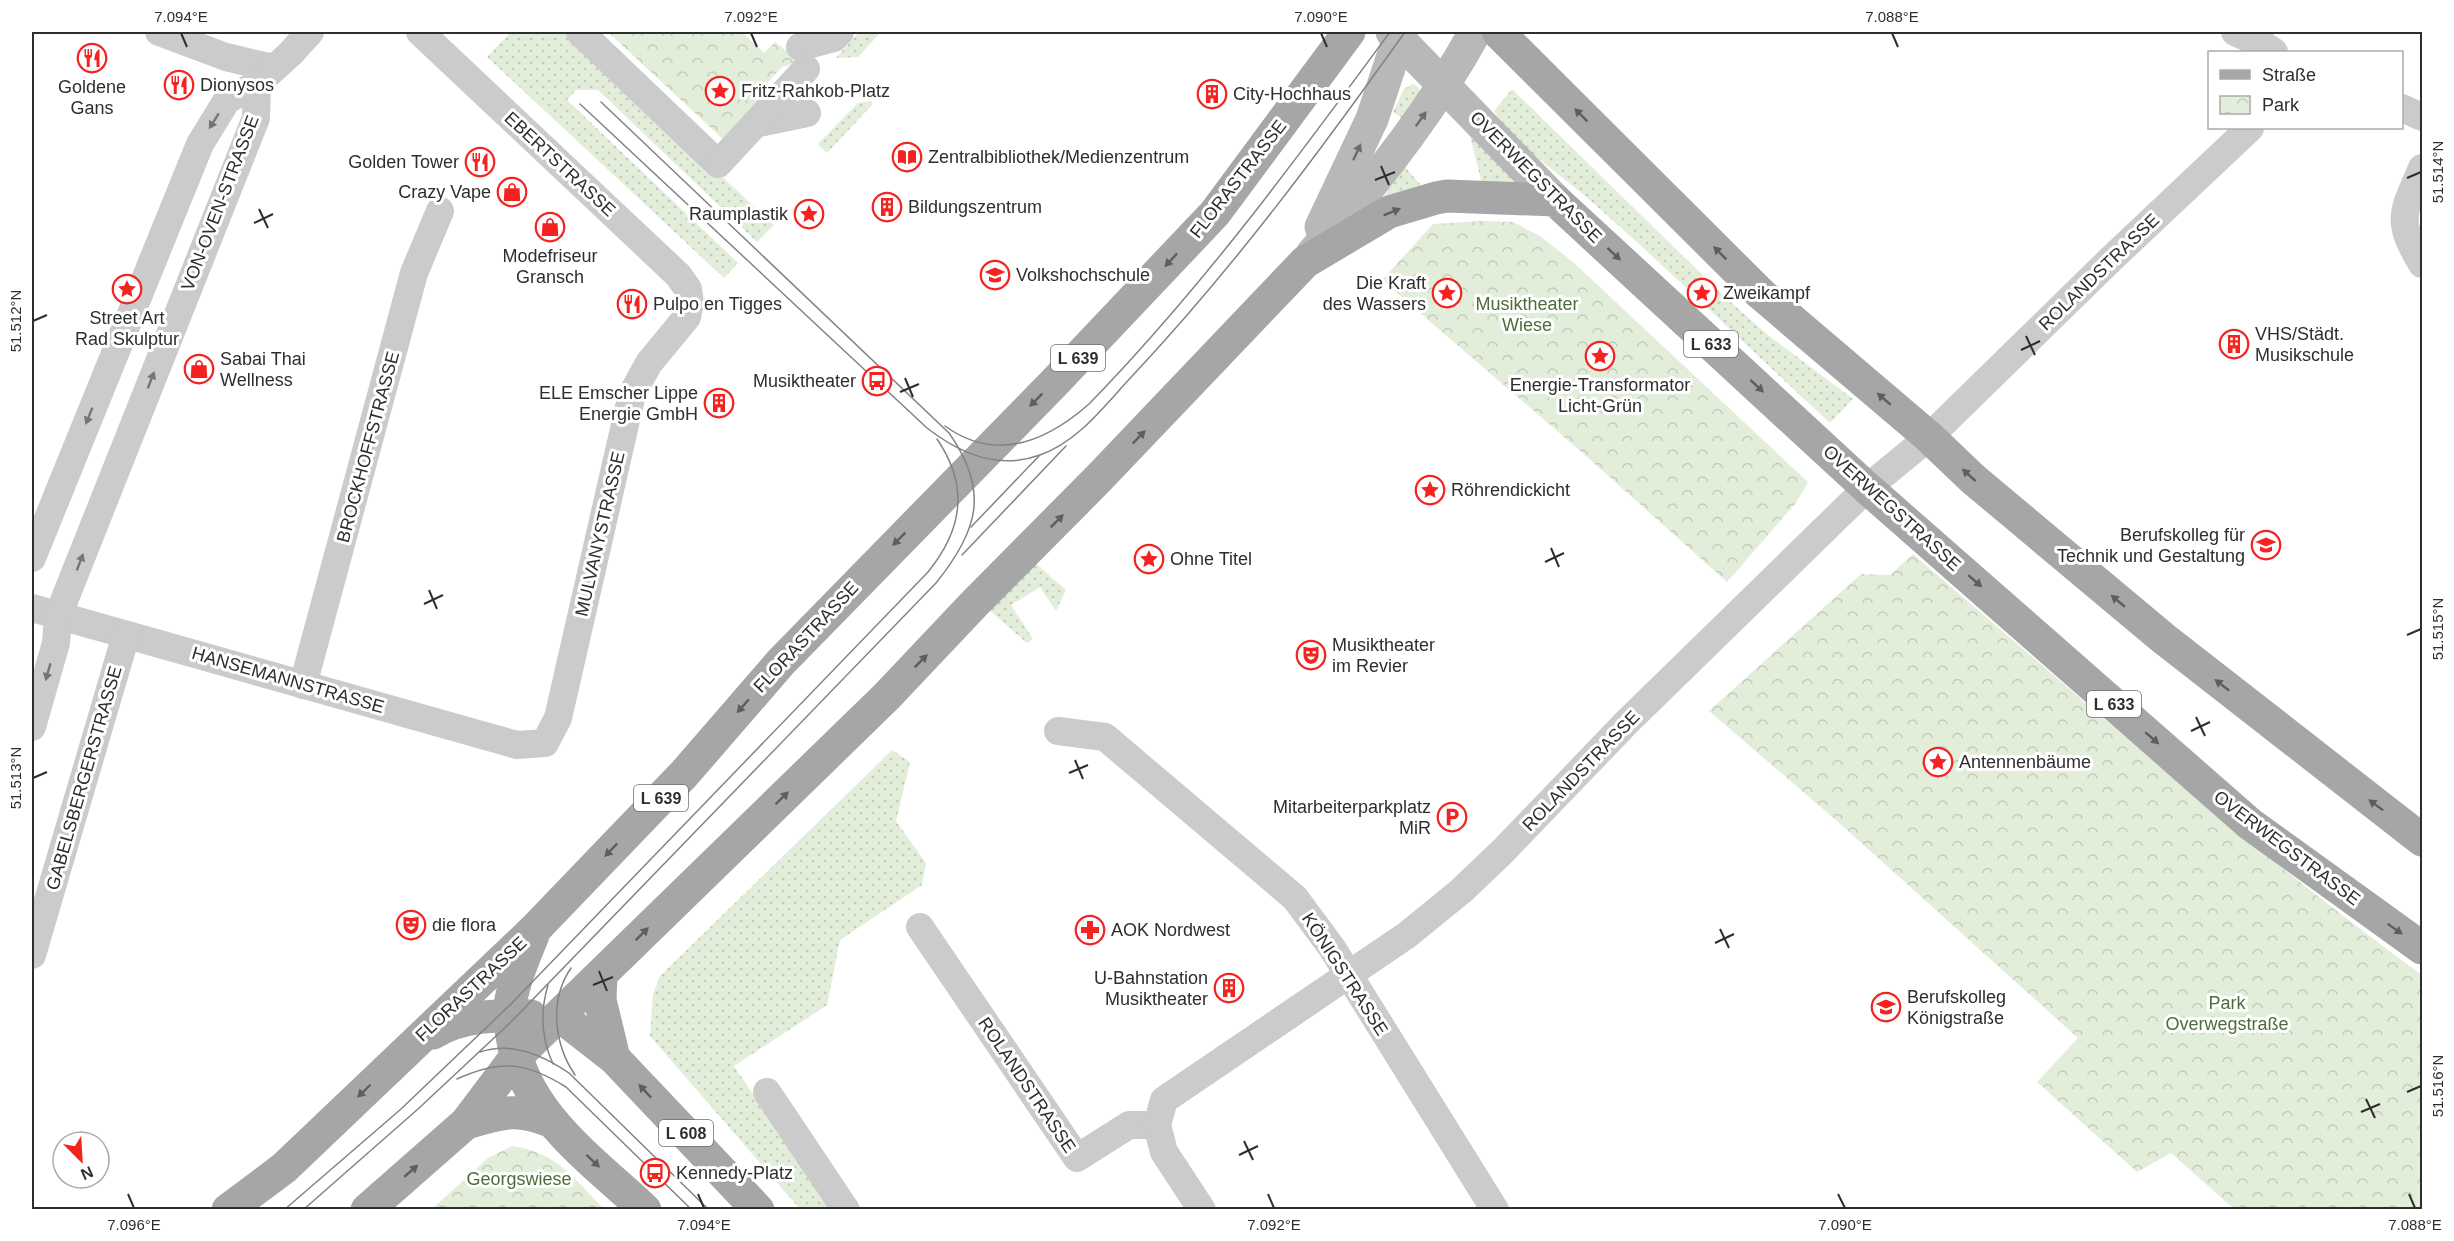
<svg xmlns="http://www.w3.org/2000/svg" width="2454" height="1241" font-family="Arial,sans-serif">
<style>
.grass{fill:url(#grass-dots)}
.park{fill:url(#park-crowns)}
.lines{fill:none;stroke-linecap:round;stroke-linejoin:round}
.street{stroke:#cbcbcb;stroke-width:28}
.secondary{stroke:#b8b8b8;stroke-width:33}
.primary{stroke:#a6a6a6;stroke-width:33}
.tram{stroke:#838383;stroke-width:1.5}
.oneway{fill:#5e5e5e}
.oneway2{fill:#6c6c6c}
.oneway3{fill:#757575}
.ticks{fill:none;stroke:#2e2e2e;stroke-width:2}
.labels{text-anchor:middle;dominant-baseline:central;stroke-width:6;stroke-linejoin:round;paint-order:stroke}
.shield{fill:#fff;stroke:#6d6d6d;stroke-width:1.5}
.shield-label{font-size:16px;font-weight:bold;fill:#2e2e2e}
.poi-label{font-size:18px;fill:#2e2e2e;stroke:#fff;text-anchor:start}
.street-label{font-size:18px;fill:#2e2e2e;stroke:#fff}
.park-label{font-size:18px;fill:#4c6d37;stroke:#fff}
.neatline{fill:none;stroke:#2e2e2e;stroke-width:2}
.ticks-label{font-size:15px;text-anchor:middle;fill:#2e2e2e}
</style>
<defs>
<pattern id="grass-dots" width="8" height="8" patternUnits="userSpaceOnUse" patternTransform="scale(1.5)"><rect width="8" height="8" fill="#e2edda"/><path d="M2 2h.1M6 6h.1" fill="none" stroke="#c2ccbb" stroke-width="1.8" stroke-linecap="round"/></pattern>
<pattern id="park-crowns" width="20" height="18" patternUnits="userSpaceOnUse" patternTransform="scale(1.5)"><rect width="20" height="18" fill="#e2edda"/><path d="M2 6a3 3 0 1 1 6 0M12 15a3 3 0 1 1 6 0" fill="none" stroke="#c2ccbb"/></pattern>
</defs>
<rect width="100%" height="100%" fill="#fff"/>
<g class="grass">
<path d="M511 32H566L774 225 757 242 598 90H576L567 100 738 263 724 278 487 57Z"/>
<path d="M859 32H881L858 57 836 58Z"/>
<path d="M1413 84 1418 87 1420 92 1404 119 1393 112 1404 89Z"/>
<path d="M1512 89 1726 298 1768 335 1853 399 1830 423C1753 352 1678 278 1600 209 1565 177 1520 150 1494 111Z"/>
<path d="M872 101V105L827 153 818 144 858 103Z"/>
<path d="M1470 136 1524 190 1482 184Z"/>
<path d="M1405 167 1426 191 1377 206Z"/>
<path d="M1034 562 1066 590 1056 611 1040 587 1011 605 1033 639 1027 643 988 609Z"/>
<path d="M892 750 910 762 896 821 926 863 922 885 840 940 827 1005 734 1066 830 1209H800L650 1036 653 994 660 976Z"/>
</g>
<g class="park">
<path d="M608 32H742L764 53 775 42 796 58 795 63 782 67 759 92 761 108 727 143Z"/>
<path d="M1482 221 1513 222 1540 236 1573 262 1808 482 1796 503 1727 582 1586 456 1382 280 1433 224Z"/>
<path d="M1913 554C2080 697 2244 846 2422 975V1209H2234L2171 1153 2137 1172 2037 1082 2078 1038 1837 821 1709 711 1861 574 1890 575Z"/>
<path d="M512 1146C557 1152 574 1179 604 1209H432L488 1158Z"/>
</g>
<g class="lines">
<g class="street">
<path d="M159 32 226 57 273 68"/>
<path d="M580 32 712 158"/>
<path d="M2235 32 2265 46 2274 52"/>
<path d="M800 47 834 38 840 32"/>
<path d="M2402 108 2422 117"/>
<path d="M755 124 807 113"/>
<path d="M718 164 806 69"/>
<path d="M2422 168C2403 213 2395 219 2422 264"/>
<path d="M32 558 200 144 227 100 257 84 290 54 310 32"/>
<path d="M32 608 517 745 545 743 558 718 632 394 649 363 687 317 690 303 688 289 678 275 420 32"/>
<path d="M303 685 414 273 440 211"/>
<path d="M32 727 56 643 58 616 256 118 257 84"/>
<path d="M1058 731 1105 737 1295 898 1332 948 1495 1210"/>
<path d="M920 927 1077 1158 1129 1125H1157"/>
<path d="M32 955 126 635"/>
<path d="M767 1092 846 1210"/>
<path d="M1202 1210 1164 1152 1157 1125 1164 1100 1407 935 1461 891 1503 851 1627 722 1834 520 1867 488 1929 437 2110 260 2250 128"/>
</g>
<g class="secondary">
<path d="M1392 32 1555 200"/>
<path d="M1321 227 1372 119 1401 32"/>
<path d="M1312 254C1374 185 1431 112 1475 32"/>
</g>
<g class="primary">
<path d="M1498 32 1761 294 1929 437 1973 479 2163 638 2422 840"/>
<path d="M533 935C523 960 511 987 509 1014 509 1021 511 1029 512 1036 523 1113 592 1160 645 1210"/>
<path d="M601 975 600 1000 614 1058"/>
<path d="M560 1016 614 1058 758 1210"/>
<path d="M433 1033C462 1015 498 1015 531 1016"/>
<path d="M466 1123C501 1113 515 1107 550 1121"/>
<path d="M228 1210 284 1168 536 928 684 774 781 662 1054 383 1215 213 1349 32"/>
<path d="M367 1210 466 1123 515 1058 887 696 974 604 1098 479 1305 262 1389 212 1436 198 1447 196 1555 200 1867 488 2250 824 2422 948"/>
</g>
<g class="tram">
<path d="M580 104 927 428C959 453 999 470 1040 455 1080 441 1107 402 1135 373 1235 266 1321 150 1405 32"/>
<path d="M945 426C996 463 1047 441 1089 404 1201 289 1295 161 1390 32"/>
<path d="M971 527 1039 456"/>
<path d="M962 555 1066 446"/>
<path d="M571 968C549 1000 554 1044 575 1075"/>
<path d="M548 985C540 1012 541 1038 553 1064"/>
<path d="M480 1052C512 1041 543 1055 569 1073L709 1210"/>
<path d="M457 1079C500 1059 526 1062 566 1087L692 1210"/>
<path d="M284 1210 401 1109 511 1004 928 572C963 529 969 486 937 439"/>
<path d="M303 1210 418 1109 510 1023 936 583C978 531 990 491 949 433L601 102"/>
</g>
</g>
<defs><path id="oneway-solid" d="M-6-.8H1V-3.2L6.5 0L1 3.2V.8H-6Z" transform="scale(1.5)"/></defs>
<g class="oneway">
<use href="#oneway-solid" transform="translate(1581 115) rotate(-135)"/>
<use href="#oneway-solid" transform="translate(1392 212) rotate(-22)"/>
<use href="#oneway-solid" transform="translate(1720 253) rotate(-135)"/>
<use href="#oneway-solid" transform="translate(1614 254) rotate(43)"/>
<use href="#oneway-solid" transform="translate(1171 260) rotate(133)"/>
<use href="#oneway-solid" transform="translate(1757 386) rotate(43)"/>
<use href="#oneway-solid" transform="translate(1884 399) rotate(-139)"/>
<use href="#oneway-solid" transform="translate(1036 400) rotate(135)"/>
<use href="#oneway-solid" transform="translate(1139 437) rotate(-46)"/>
<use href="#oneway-solid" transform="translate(1969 475) rotate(-138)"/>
<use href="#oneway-solid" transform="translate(1057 521) rotate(-45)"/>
<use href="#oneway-solid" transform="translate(899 539) rotate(135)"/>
<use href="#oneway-solid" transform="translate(1975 581) rotate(41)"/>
<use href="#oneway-solid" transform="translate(2118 601) rotate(-140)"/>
<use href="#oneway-solid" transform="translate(921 661) rotate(-45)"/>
<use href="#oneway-solid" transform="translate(2222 685) rotate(-142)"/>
<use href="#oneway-solid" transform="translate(743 706) rotate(131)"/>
<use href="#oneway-solid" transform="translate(2152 738) rotate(41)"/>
<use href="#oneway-solid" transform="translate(782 798) rotate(-44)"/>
<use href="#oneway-solid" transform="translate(2376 805) rotate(-143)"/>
<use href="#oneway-solid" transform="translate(611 850) rotate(134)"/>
<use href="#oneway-solid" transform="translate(2395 929) rotate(35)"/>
<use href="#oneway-solid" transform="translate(642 934) rotate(-45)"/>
<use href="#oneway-solid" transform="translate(364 1091) rotate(136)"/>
<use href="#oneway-solid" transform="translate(645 1091) rotate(-133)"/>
<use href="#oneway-solid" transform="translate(593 1161) rotate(43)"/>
<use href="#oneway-solid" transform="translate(411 1171) rotate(-41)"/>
</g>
<g class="oneway2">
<use href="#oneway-solid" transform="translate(1421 119) rotate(-55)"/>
<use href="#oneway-solid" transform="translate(1357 152) rotate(-65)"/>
</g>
<g class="oneway3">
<use href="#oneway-solid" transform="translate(214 121) rotate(122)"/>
<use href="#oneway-solid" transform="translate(151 380) rotate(-69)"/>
<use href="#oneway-solid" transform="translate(89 416) rotate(112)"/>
<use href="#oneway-solid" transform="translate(80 562) rotate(-69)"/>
<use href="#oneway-solid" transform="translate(48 672) rotate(106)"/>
</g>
<path class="ticks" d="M181 33 187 47M751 33 757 47M1321 33 1327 47M1892 33 1898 47M1381 166 1389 185M2407 178 2421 172M1375 180 1395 172M259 209 268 228M254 223 273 214M33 321 47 315M2026 336 2035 355M2021 350 2040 341M905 378 913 397M900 392 919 384M1551 548 1559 567M1545 562 1564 553M429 590 437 609M424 604 443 595M2407 635 2421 629M2196 717 2205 736M2191 731 2210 722M1075 760 1083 779M1069 773 1088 765M33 778 47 772M1720 929 1729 948M1715 943 1734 934M599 971 607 991M593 985 613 977M2407 1092 2421 1086M2366 1099 2375 1118M2361 1112 2380 1104M1244 1141 1253 1160M1239 1155 1258 1146M128 1194 134 1208M698 1194 704 1208M1268 1194 1274 1208M1838 1194 1845 1208M2409 1194 2415 1208"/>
<defs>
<g id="restaurant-ring" transform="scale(1.5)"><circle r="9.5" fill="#fff" stroke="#f52320" stroke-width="1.5"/><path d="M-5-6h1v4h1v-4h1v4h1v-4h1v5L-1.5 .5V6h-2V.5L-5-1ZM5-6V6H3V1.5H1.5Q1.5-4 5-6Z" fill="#f52320"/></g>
<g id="sight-ring" transform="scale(1.5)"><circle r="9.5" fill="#fff" stroke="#f52320" stroke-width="1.5"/><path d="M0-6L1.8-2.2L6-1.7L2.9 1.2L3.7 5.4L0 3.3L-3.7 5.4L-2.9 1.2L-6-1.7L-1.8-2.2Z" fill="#f52320"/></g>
<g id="building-ring" transform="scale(1.5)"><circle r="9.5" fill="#fff" stroke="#f52320" stroke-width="1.5"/><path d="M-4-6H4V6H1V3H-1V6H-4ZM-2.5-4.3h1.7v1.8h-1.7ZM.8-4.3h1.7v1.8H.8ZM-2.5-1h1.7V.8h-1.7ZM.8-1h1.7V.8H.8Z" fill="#f52320"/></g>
<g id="library-ring" transform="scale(1.5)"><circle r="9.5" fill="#fff" stroke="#f52320" stroke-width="1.5"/><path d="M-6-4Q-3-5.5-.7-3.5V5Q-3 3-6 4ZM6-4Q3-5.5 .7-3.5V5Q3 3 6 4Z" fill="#f52320"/></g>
<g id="shop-ring" transform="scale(1.5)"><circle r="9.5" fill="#fff" stroke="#f52320" stroke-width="1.5"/><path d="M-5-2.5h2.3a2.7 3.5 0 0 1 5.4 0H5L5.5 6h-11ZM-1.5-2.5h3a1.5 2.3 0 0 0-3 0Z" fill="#f52320"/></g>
<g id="university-ring" transform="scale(1.5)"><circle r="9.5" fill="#fff" stroke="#f52320" stroke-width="1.5"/><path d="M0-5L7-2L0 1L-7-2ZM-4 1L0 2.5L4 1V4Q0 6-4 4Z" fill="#f52320"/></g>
<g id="bus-ring" transform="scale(1.5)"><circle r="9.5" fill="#fff" stroke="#f52320" stroke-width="1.5"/><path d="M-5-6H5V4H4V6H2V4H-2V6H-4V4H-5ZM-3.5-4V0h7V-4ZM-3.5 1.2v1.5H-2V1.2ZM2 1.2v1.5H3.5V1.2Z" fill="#f52320"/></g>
<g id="theatre-ring" transform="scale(1.5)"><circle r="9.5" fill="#fff" stroke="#f52320" stroke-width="1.5"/><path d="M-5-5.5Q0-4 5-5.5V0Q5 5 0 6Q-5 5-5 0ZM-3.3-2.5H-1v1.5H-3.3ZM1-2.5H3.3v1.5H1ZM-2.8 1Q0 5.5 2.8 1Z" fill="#f52320"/></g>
<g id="parking-ring" transform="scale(1.5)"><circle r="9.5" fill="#fff" stroke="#f52320" stroke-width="1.5"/><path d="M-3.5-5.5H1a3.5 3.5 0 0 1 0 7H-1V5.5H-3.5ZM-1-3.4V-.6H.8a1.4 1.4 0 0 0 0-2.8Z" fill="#f52320"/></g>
<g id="pharmacy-ring" transform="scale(1.5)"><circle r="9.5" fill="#fff" stroke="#f52320" stroke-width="1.5"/><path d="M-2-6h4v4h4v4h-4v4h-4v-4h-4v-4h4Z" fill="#f52320"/></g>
</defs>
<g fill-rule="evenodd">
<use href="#restaurant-ring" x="92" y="58"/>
<use href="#restaurant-ring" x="179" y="85"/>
<use href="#sight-ring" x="720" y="91"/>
<use href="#building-ring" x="1212" y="94"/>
<use href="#library-ring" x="907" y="157"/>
<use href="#restaurant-ring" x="480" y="162"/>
<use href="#shop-ring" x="512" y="192"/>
<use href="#building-ring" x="887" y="207"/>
<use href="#sight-ring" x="809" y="214"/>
<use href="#shop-ring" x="550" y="227"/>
<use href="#university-ring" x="995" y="275"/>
<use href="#sight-ring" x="127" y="289"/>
<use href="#sight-ring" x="1447" y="293"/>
<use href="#sight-ring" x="1702" y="293"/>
<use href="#restaurant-ring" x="632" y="304"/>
<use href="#building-ring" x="2234" y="344"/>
<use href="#sight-ring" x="1600" y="356"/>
<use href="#shop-ring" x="199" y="369"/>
<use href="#bus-ring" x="877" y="381"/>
<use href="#building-ring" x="719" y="403"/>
<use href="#sight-ring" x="1430" y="490"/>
<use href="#university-ring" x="2266" y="545"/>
<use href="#sight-ring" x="1149" y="559"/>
<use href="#theatre-ring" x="1311" y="655"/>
<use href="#sight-ring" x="1938" y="762"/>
<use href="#parking-ring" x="1452" y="817"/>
<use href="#theatre-ring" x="411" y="925"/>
<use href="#pharmacy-ring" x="1090" y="930"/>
<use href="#building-ring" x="1229" y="988"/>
<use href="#university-ring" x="1886" y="1007"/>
<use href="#bus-ring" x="655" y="1173"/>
</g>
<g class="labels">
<g class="shield">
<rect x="1684" y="331" width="54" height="26" rx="4.5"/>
<rect x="1051" y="345" width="54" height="26" rx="4.5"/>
<rect x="2087" y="691" width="54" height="26" rx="4.5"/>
<rect x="634" y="785" width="54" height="26" rx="4.5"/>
<rect x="659" y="1120" width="54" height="26" rx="4.5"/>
</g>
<g class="shield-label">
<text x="1711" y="344">L 633</text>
<text x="1078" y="358">L 639</text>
<text x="2114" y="704">L 633</text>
<text x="661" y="798">L 639</text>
<text x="686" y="1133">L 608</text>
</g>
<g class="poi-label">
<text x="200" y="85">Dionysos</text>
<text x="92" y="87" text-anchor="middle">Goldene<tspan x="92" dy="21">Gans</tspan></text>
<text x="741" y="91">Fritz-Rahkob-Platz</text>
<text x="1233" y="94">City-Hochhaus</text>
<text x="928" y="157">Zentralbibliothek/Medienzentrum</text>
<text x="459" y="162" text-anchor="end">Golden Tower</text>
<text x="491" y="192" text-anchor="end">Crazy Vape</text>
<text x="908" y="207">Bildungszentrum</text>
<text x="788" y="214" text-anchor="end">Raumplastik</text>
<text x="550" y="256" text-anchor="middle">Modefriseur<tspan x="550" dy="21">Gransch</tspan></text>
<text x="1016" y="275">Volkshochschule</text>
<text x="1426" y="283" text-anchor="end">Die Kraft<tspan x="1426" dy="21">des Wassers</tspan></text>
<text x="1723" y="293">Zweikampf</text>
<text x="653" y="304">Pulpo en Tigges</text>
<text x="127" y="318" text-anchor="middle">Street Art<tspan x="127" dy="21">Rad Skulptur</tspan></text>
<text x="2255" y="334">VHS/Städt.<tspan x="2255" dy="21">Musikschule</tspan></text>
<text x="220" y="359">Sabai Thai<tspan x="220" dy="21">Wellness</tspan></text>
<text x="856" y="381" text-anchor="end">Musiktheater</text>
<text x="1600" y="385" text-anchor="middle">Energie-Transformator<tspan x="1600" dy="21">Licht-Grün</tspan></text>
<text x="698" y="393" text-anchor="end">ELE Emscher Lippe<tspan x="698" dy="21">Energie GmbH</tspan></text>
<text x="1451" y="490">Röhrendickicht</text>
<text x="2245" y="535" text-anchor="end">Berufskolleg für<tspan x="2245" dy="21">Technik und Gestaltung</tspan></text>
<text x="1170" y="559">Ohne Titel</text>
<text x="1332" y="645">Musiktheater<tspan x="1332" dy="21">im Revier</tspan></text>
<text x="1959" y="762">Antennenbäume</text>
<text x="1431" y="807" text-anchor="end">Mitarbeiterparkplatz<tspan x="1431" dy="21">MiR</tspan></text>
<text x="432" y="925">die flora</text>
<text x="1111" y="930">AOK Nordwest</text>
<text x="1208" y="978" text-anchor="end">U-Bahnstation<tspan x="1208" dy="21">Musiktheater</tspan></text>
<text x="1907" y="997">Berufskolleg<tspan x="1907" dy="21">Königstraße</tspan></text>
<text x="676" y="1173">Kennedy-Platz</text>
</g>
<g class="street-label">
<text transform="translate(560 164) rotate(43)">EBERTSTRASSE</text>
<text transform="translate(1536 177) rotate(45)">OVERWEGSTRASSE</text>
<text transform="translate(1238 179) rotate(-52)">FLORASTRASSE</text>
<text transform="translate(220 203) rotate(-69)">VON-OVEN-STRASSE</text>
<text transform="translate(2099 272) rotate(-44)">ROLANDSTRASSE</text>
<text transform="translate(368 447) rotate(-75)">BROCKHOFFSTRASSE</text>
<text transform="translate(1892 508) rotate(42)">OVERWEGSTRASSE</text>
<text transform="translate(600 534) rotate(-77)">MULVANYSTRASSE</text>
<text transform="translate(806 637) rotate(-47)">FLORASTRASSE</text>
<text transform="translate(288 680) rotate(16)">HANSEMANNSTRASSE</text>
<text transform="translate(1581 771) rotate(-46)">ROLANDSTRASSE</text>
<text transform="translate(84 778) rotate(-74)">GABELSBERGERSTRASSE</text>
<text transform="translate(2287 848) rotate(37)">OVERWEGSTRASSE</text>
<text transform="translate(1345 974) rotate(57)">KÖNIGSTRASSE</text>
<text transform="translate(471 989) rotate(-43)">FLORASTRASSE</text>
<text transform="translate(1027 1085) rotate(56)">ROLANDSTRASSE</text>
</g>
<g class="park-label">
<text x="1527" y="304">Musiktheater<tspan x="1527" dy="21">Wiese</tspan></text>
<text x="2227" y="1003">Park<tspan x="2227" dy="21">Overwegstraße</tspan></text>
<text x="519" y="1179">Georgswiese</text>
</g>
</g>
<rect width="2454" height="1241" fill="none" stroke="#ffffff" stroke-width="66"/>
<rect x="2208" y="51" width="195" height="78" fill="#ffffff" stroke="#ababab" stroke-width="1.5"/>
<rect x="2220" y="70" width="30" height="9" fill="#a6a6a6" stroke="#ababab" stroke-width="1.5"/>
<text x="2262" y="81" font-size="18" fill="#2e2e2e">Straße</text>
<rect x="2220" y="96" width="30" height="18" fill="url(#park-crowns)" stroke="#ababab" stroke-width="1.5"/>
<text x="2262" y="111" font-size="18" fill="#2e2e2e">Park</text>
<g transform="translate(81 1160) rotate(156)"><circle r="28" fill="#ffffff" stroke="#ababab" stroke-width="1.5"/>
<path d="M0-4.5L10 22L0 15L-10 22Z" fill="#f52320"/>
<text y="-9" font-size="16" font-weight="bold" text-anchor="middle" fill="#2e2e2e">N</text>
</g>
<rect x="33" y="33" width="2388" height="1175" class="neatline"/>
<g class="ticks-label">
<text x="181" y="22">7.094°E</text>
<text x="751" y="22">7.092°E</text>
<text x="1321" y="22">7.090°E</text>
<text x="1892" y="22">7.088°E</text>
<text transform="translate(2438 172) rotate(-90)" y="5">51.514°N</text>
<text transform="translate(16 321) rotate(-90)" y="5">51.512°N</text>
<text transform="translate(2438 629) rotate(-90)" y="5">51.515°N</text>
<text transform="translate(16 778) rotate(-90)" y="5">51.513°N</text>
<text transform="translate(2438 1086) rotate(-90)" y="5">51.516°N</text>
<text x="134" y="1230">7.096°E</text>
<text x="704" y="1230">7.094°E</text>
<text x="1274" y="1230">7.092°E</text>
<text x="1845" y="1230">7.090°E</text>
<text x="2415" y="1230">7.088°E</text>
</g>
</svg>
